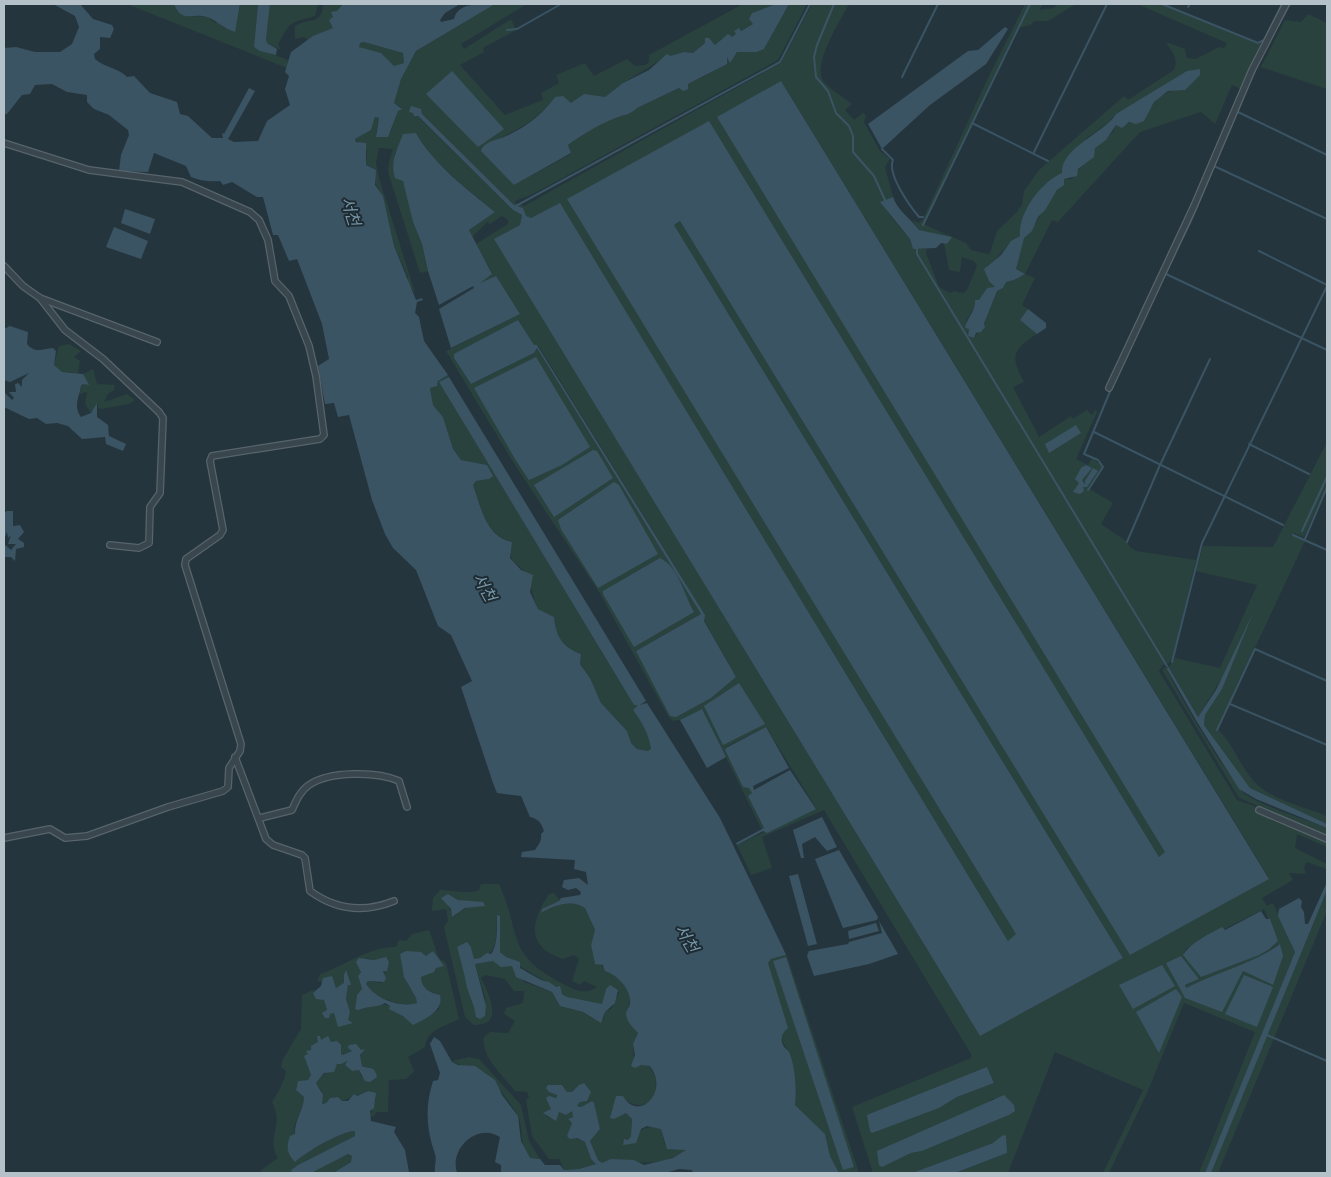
<svg xmlns="http://www.w3.org/2000/svg" width="1331" height="1177" font-family="'Asap Condensed','Noto Sans KR',sans-serif">
<style>
.green{fill:#2a423e;fill-rule:evenodd}
.water{fill:#3a5463;fill-rule:evenodd}
.lines{fill:none;stroke-linecap:round;stroke-linejoin:round}
.stream{stroke:#3a5463;stroke-width:2}
.street-casing{stroke:#57646b;stroke-width:8}
.street{stroke:#39464d;stroke-width:5.5}
.labels{text-anchor:middle;dominant-baseline:central;stroke-width:4;stroke-linejoin:round;paint-order:stroke}
.water-label{font-size:16px;font-style:italic;fill:#7798aa;stroke:#1e2b32}
</style>
<rect width="100%" height="100%" fill="#25353d"/>
<g class="green">
<path d="M127 4H174C181 20 194 15 208 17L215 23 240 9V4H258L254 47 288 60 287 68Z"/>
<path d="M270 4H318L315 16C289 23 291 21 278 44L281 50 267 43 266 39Z"/>
<path d="M323 4H343L333 17V28L308 40 304 37 295 39V26C309 17 322 26 323 4Z"/>
<path d="M495 4H527L461 44 464 49 511 19 516 30 483 48 484 52 460 65 505 115 543 100 541 93 559 83 556 75 585 63 594 76 627 59 635 66 645 65 649 62V55L743 4H776L752 13 753 24 740 31H734L736 34 732 38 721 39 719 43 715 45 709 38 705 39V43L693 53 684 52 664 58 623 83 605 97 571 103 555 97C538 121 516 130 491 143L514 185 571 154 568 145C582 135 598 125 613 119 622 115 631 115 637 108L703 77 715 70 727 57 730 62 737 52H757L764 49 789 4H807L778 60 533 194 515 201V203L524 206 781 63 812 4H849C840 21 811 66 824 82 831 90 843 97 852 104L845 110 854 120 863 113 866 115 864 122 880 151 890 159 885 167 893 197 881 202 892 218 910 239 913 249H927L926 253 939 287 950 293 954 291 963 293 967 290 977 266 974 261 962 257 960 272 949 270 944 244H947L951 237 919 230 912 220 919 223 923 219 987 80 1025 4H1029L923 224 966 243 971 250 988 254 990 253 997 231 1016 213 1022 205 1024 191 1039 170 1124 96 1128 100 1174 70C1179 57 1171 51 1166 42L1185 49 1187 58 1196 59 1219 47 1224 48 1227 43 1137 4H1160L1257 44 1263 43 1256 53 1241 89 1232 85 1215 124 1201 112 1140 132 1058 222 1052 220 1025 274 1035 278 1022 305 1028 309 1021 320 1037 334C1012 350 1010 356 1024 382L1013 387 1039 437 1071 416 1073 419 1087 410 1092 415 1095 410 1097 412 1076 459 1088 465 1092 458 1101 465 1102 467 1088 488 1113 503 1101 524 1126 541 1131 548 1136 551 1196 560 1173 656 1169 663 1163 665 1159 671 1237 800 1271 812 1327 841V847L1297 834 1295 848 1327 864 1326 869 1307 862 1304 867 1306 874 1289 873 1293 880 1262 898 1267 906 1273 903 1295 952 1205 1173H1199L1255 1032 1184 1003 1147 1093 1109 1173H1103L1143 1090 1055 1052 1008 1173H955L1007 1153 993 1143 912 1173H873L852 1107 971 1058V1054L824 810 762 837 772 868 751 875 737 845 816 808 766 727 726 747 725 750 743 787H749L752 793 748 796 764 829 762 830 702 709 680 720 673 721 668 716 599 592 513 462 446 351 520 314 496 276 481 285 479 283 492 273 476 244 508 224V220L502 216 490 224 487 222 472 237 469 230 495 212C467 188 434 165 416 133L398 148 394 155 409 199 413 222 422 244 428 271 420 273 388 172 389 162 393 149 379 148 376 163 379 178 415 293 408 284V277L394 246 383 196 376 185 372 168 366 165 367 151 355 139 371 130 375 117 379 118 376 133H390L398 111 401 107 394 103 401 79 416 51ZM781 81 1269 878 1130 954 680 221 674 225 1123 958 980 1036 495 240 520 225 522 215 513 210 417 116H414L413 113 421 109 422 114 514 205 523 208 525 216 531 218 560 204 1008 941 1017 934 568 200 709 122 1159 857 1165 852ZM1173 81 1175 90C1159 94 1150 105 1144 121L1116 125 1113 132 1095 148 1072 179H1064L1061 187C1054 191 1039 218 1034 226 1032 230 1026 233 1024 238 1020 248 1017 258 1016 269L1024 274 1014 280 1006 282 1003 288 997 291 984 325 974 338 968 336 969 329 966 321 987 288H995L987 266C1001 257 1006 243 1020 236L1025 214 1036 196 1044 185 1062 173 1087 138 1108 123 1116 114ZM518 320 534 346 538 345 705 615 704 620 736 677 711 698 708 699 636 651 701 614 537 348 534 353 471 384 454 358ZM1264 909 1278 941 1268 950 1233 965 1189 961 1185 958 1184 953 1187 948ZM1279 944 1273 985 1243 971 1185 998 1181 956 1199 979 1184 986 1186 988C1216 972 1253 965 1279 944ZM987 1067 994 1083 957 1097 939 1108 886 1127ZM994 1098 1009 1115 922 1151 911 1153 882 1167Z"/>
<path d="M1030 4H1043L1039 10 1054 8 1058 4H1076L1048 21H1034L1031 25 1018 28Z"/>
<path d="M1308 14 1327 23V89L1261 67 1285 20 1301 22Z"/>
<path d="M364 42 403 53 404 63 394 67 381 53 358 47 360 43Z"/>
<path d="M69 344 81 351 74 357 80 361 78 373 62 372 54 365 59 346Z"/>
<path d="M93 369 97 384 115 385 114 390 108 394 104 402 127 394 135 400 129 404 101 409 98 408V404L91 413 85 404 87 392 79 394 84 380 83 374Z"/>
<path d="M448 375 449 377 440 383 634 705H638V717C645 723 650 739 651 749L648 751 637 749 631 743 627 731 601 703 590 678 580 663 581 654C562 647 556 636 554 617L538 609C533 599 531 583 527 575 517 560 507 565 512 542 486 536 481 507 473 485L476 481 489 479 487 465 461 460 453 449 443 417 433 405 430 388 437 386 438 381Z"/>
<path d="M1327 442V484L1304 537 1294 533 1293 535 1305 541 1217 729C1232 741 1239 764 1252 779 1269 800 1303 806 1327 816V824L1250 788 1204 725 1205 715 1222 689 1231 663 1198 717 1169 667 1175 658 1220 668 1257 585 1196 571 1203 546 1273 547Z"/>
<path d="M1167 666C1168 680 1233 785 1245 794 1264 807 1305 819 1327 828V835L1239 798 1162 670Z"/>
<path d="M481 884H499C523 937 504 953 565 985 577 991 585 995 597 987L584 981 580 985 572 981 579 959 574 955 563 959C525 947 531 921 549 894L554 893 560 901 542 909 541 912C554 905 572 899 585 908L595 930 591 945 595 964C603 961 628 987 630 995 631 1003 627 1008 627 1016L638 1033 633 1044 634 1061 650 1066 656 1079 655 1098C643 1111 630 1103 616 1096L615 1106 611 1110 626 1113 632 1119 631 1136 628 1140H624L623 1144C636 1136 643 1122 661 1129L665 1145 686 1150C658 1171 634 1158 602 1163L598 1160 590 1141 600 1129 592 1101 581 1107 577 1106 580 1102H584L589 1092 583 1083 572 1092H567L562 1085H555L549 1092 557 1095 553 1099 551 1109 546 1116 553 1119 559 1112 569 1113 572 1110 573 1117 568 1119 572 1123V1137L585 1142 591 1159 596 1164 579 1169 564 1170 559 1159H549L532 1136 526 1100 529 1097 527 1092 515 1091C504 1077 480 1056 484 1037L490 1032 508 1033 515 1021 504 1014 506 1008 523 1003 524 991H514L505 979 485 975 481 978C489 994 505 1026 474 1025L465 1017 444 927 448 921 446 909 432 911 433 898 440 890C453 890 467 895 479 890ZM453 897C460 902 469 901 480 907 468 905 462 910 453 917L448 905ZM497 915 500 952C517 967 537 975 555 987 560 990 563 995 567 997 576 1001 593 1004 602 1004L606 989 619 992 612 1008 605 1012 604 1019H594L583 1012 560 1006 552 992 524 982 512 966 493 961 475 964 485 997 486 1013C472 1000 468 989 465 971 464 963 459 955 457 947H471L474 959C500 957 496 935 497 915Z"/>
<path d="M1327 890V911L1218 1173H1211Z"/>
<path d="M429 930 439 958 446 963 459 1019C445 1026 426 1030 425 1047L408 1057 414 1071 406 1079 389 1080 388 1112H376L374 1116H370L376 1099 368 1091 342 1101 338 1097 330 1098 326 1103 322 1104 321 1090 316 1083C325 1072 334 1065 347 1060L345 1065 352 1071 359 1070 361 1076 370 1082 373 1079C367 1069 354 1061 364 1050L352 1051 343 1055 331 1042 313 1045 305 1059 311 1075 308 1080 298 1081 296 1090 304 1097V1103L294 1126 296 1161C306 1152 341 1131 355 1131V1136L298 1165 291 1170 292 1173H262L260 1171 278 1158C265 1138 285 1126 272 1102 278 1093 284 1082 286 1071L281 1067 282 1061 301 1029 302 995 316 989 313 993 324 1000 327 1011 330 1014 334 1013 345 1024 350 1012 346 999 348 985 344 984 336 988 334 983 317 981 320 974C347 965 367 947 396 947L399 940 406 941 412 934ZM433 951 440 962 436 967 421 977C421 988 430 992 440 995L439 1009 424 1019C401 1010 383 997 359 1010L355 1008 357 995 362 990 358 976 361 972 359 966 367 958 374 960 381 959 385 975 381 983 368 981 366 985C377 999 400 1007 417 1003L416 998 407 983 401 961 421 952 426 956Z"/>
<path d="M786 955 787 956 859 1173H839L830 1156 825 1134 795 1105C797 1088 795 1069 789 1054 786 1044 780 1044 783 1032L768 963 771 959ZM773 961 854 1167 843 1169Z"/>
<path d="M469 1057 479 1059 521 1105 529 1141 540 1159 530 1158C519 1146 524 1133 519 1119 515 1107 489 1075 477 1070 469 1066 460 1066 452 1061Z"/>
<path d="M348 1154 352 1156V1161L333 1173H308Z"/>
</g>
<g class="water">
<path d="M53 4H80L93 19 112 25 114 29 110 38 100 37V49L94 54 95 59C105 68 119 68 127 77L134 76 150 93 177 102 180 114 188 116 212 138H223L222 133 224 134 249 88 255 91 228 139 234 142 258 141 267 121 290 105 285 89 289 76 285 72 291 52 313 36 333 28 329 20 333 17 331 12 337 11 343 4H460L445 13 440 20 441 22 454 19C458 2 479 4 495 4L416 51 401 79 394 103 402 109 398 111 388 137H376L379 118 375 117 371 130 355 139 356 142 366 143V165L376 170 375 185 383 196 394 246 416 300 422 298 423 300 417 302 415 313 419 317 424 341 448 375 438 381 437 386 430 388 433 405 443 417 453 449 461 460 487 465 493 476 489 479 476 481 473 485C481 507 486 537 512 542L510 558 521 570 533 575 530 592 538 609 554 617C556 636 562 647 581 654L580 664 590 678 601 703 627 731 631 743 637 749 648 751 651 749C649 734 642 722 633 710L638 705H634L439 382 449 377 646 701 640 705 647 703 720 818 781 944 786 955 771 959 768 963 788 1028C783 1032 781 1036 782 1042 783 1047 786 1048 789 1052 795 1065 797 1090 795 1105L825 1134 830 1156 839 1173H693L692 1170 679 1169 665 1173H501V1165L495 1162 500 1137C477 1122 449 1149 457 1173H435C434 1167 437 1160 435 1154 426 1129 425 1106 433 1081L438 1080 440 1073 430 1044 434 1037 440 1041 452 1062 458 1065 475 1066 495 1080 502 1095 518 1116 521 1141 530 1158 540 1159 545 1165H560L564 1170 579 1169 596 1164 591 1159 585 1142 577 1138 570 1139 567 1136 572 1123 568 1119 573 1117 572 1111 566 1115 559 1112 556 1121 543 1113 551 1109 546 1098 549 1096 556 1098 557 1095 549 1092 546 1088 548 1085H562L567 1092H572L579 1085 584 1083 591 1092 587 1101 580 1102 577 1106 581 1107 592 1101 594 1103 600 1129 590 1141 598 1160 602 1163 611 1159 634 1160 644 1165 673 1158 686 1150 667 1149 661 1129 647 1126 641 1129 636 1143 623 1145 624 1139 628 1140 631 1136 632 1119 626 1113 614 1119 610 1118 616 1096H623C638 1123 670 1092 650 1066L641 1065 635 1068 631 1066 635 1055 633 1044 638 1033C633 1027 627 1023 626 1014 626 1010 630 1007 630 1003 632 990 616 974 605 971L603 965 595 964 591 945 595 930 585 908C572 899 554 905 541 913L542 909 559 901 561 898 580 895 581 892 576 888 568 890 562 887 564 880 579 878 588 885 586 872 574 869 575 860 521 857 522 852 535 850C539 844 542 841 541 834L544 831C541 823 539 819 530 817L521 796 497 793 493 783 461 687 472 681 451 635 438 626 416 570 393 548 385 534 372 500 349 415 338 417 334 403 325 404 318 366 329 359 322 324 297 259 289 261 278 235H273L263 197H257L232 182 223 185 220 181C209 182 201 181 191 177L186 166 154 153 148 172 119 171 121 155 129 135 128 130 109 115 94 109 87 102V95L67 92 52 84 35 85 30 94 22 95 7 114H4V48L16 47 35 52H60L72 44 79 27 75 16ZM364 42 403 53 404 63 394 66 381 53 359 47 360 43Z"/>
<path d="M174 4H240L235 32C223 28 216 20 207 17 192 12 182 24 174 4Z"/>
<path d="M258 4H270L266 39 267 43 277 49 276 55 260 51 254 47Z"/>
<path d="M776 4H789L764 49 757 52H737L730 63 727 57V64L688 84V89L683 91 679 88 637 108C631 115 622 115 613 119 598 125 582 135 568 145L571 153 514 185 481 151C484 141 498 140 506 136 525 128 543 114 555 97L563 96 571 103 584 94 605 97 623 83 649 70 667 54 670 56 684 52 693 53 705 43V38H709L715 45 728 34 732 37 736 34 734 31 739 28 741 31 753 24 749 19 752 13Z"/>
<path d="M1005 27 1008 29 986 64 930 105 882 149 868 124 968 51 978 50Z"/>
<path d="M1200 69V75L1185 90 1168 91 1154 102 1144 121 1136 124 1129 122 1122 128 1116 125 1106 140 1095 148 1094 157 1078 169 1077 176 1064 179V185L1057 190 1045 210 1038 217 1032 231 1024 238 1016 269 1025 274 1014 280 1006 282 1003 288 997 291 984 324 985 327 981 332 976 333 974 338 968 336 969 329 965 328C967 317 976 311 975 300H979L987 288 995 287 989 281 984 269 1001 255 1011 241 1020 236C1018 213 1041 182 1062 173 1060 148 1106 132 1116 114L1187 71Z"/>
<path d="M452 71 504 129 478 147 426 94Z"/>
<path d="M781 81 1269 879 1130 955 680 221 674 225 1123 958 980 1036 494 239 520 225 522 215 513 210 418 116H414L413 113 409 112 411 106 421 109 422 114 514 205 523 208 526 216 531 218 560 203 1008 941 1016 934 567 199 709 121 1159 857 1165 852 717 117Z"/>
<path d="M416 133C434 165 467 189 495 212L469 230 492 274 480 283 496 276 520 314 451 348 439 309 474 288 473 286 439 305 428 271 422 244 413 222 403 181 395 178C390 161 397 150 403 134Z"/>
<path d="M893 197C898 211 910 218 919 230L952 237 947 244 941 243 936 248 913 249 910 239 880 202Z"/>
<path d="M125 209 155 219 150 234 121 223Z"/>
<path d="M114 227 148 241 141 259 106 247Z"/>
<path d="M1028 309 1046 323V328L1037 334 1020 320Z"/>
<path d="M518 320 534 345H537L705 615 704 621 736 677 711 698 676 717 670 716 636 651 701 614 537 348 534 353 471 384 454 358V354Z"/>
<path d="M10 326 28 332 27 344C35 354 42 349 53 348L56 351 54 365 62 372 83 374 89 385 83 384 81 386C79 398 73 405 81 417L91 413 97 403V417L108 425 109 436 126 444 123 451 106 444 105 437C97 438 90 438 82 439L68 426 57 423 46 424 37 418 29 419 4 407V392L12 400 14 398 9 392H16L15 384 18 383 22 387V380L29 373 10 382 4 380V329Z"/>
<path d="M536 357 590 447 562 465 529 480 515 459 474 388Z"/>
<path d="M1076 425 1081 433 1049 453 1045 444Z"/>
<path d="M593 450 597 451 613 478 554 517 534 485Z"/>
<path d="M1086 465 1092 468 1082 480 1085 485V481L1093 468 1098 471 1087 487H1083L1084 491 1080 494 1073 492 1079 483 1075 479 1081 468Z"/>
<path d="M614 482 619 485 658 554 598 588 561 529 558 520Z"/>
<path d="M7 511H13V526L20 525 24 532 18 539 24 543V547L16 549 15 561 11 557H4V544L11 550 16 544H8L11 535 8 538 7 532 4 539V513Z"/>
<path d="M660 558C679 567 684 595 694 612L634 647 603 594V591Z"/>
<path d="M1253 613 1222 689 1205 715 1204 725 1250 788 1327 824V828L1256 799 1239 789 1197 722 1167 669 1168 666 1198 717 1216 690Z"/>
<path d="M739 683 765 724 723 745 704 706Z"/>
<path d="M702 709 726 757 707 768 680 720Z"/>
<path d="M766 727 789 768 753 786 754 790 790 770 816 809 767 833 763 831 737 845 736 843 764 828 748 796 752 793 749 788 743 787 725 750 726 748Z"/>
<path d="M822 817 837 847 827 851 815 837 802 844 804 858H801L793 830Z"/>
<path d="M839 850 878 917 877 920 843 928 815 859Z"/>
<path d="M798 874 817 944 808 946 789 876Z"/>
<path d="M1327 882V890L1211 1173H1205L1295 952 1278 916 1279 909 1299 898 1302 901 1301 907 1304 912 1305 924H1308Z"/>
<path d="M448 894 458 900 483 902 485 906 465 908 452 917 451 909 441 898Z"/>
<path d="M1261 911 1266 919H1270L1278 941 1268 950 1259 955 1201 977 1183 955C1190 943 1209 934 1222 927L1225 930Z"/>
<path d="M497 915 500 916V952L506 957 520 962V968C528 972 542 982 549 982L556 987 560 986 562 994 567 997 602 1004 606 989 610 985 618 990 615 1003 605 1012 601 1023 583 1012 560 1006 552 992 516 977 512 966 501 967 493 961 475 964 486 1006 485 1016 480 1019 476 1017C474 1001 467 993 465 978 463 968 460 958 457 947L467 942 471 947 474 959 480 958 487 953 491 954C498 945 497 927 497 915Z"/>
<path d="M879 921 898 954 869 964 814 976 807 956 809 951 848 944 849 942 882 933Z"/>
<path d="M876 923 879 931 849 939 848 931Z"/>
<path d="M1280 944 1283 956 1273 985 1243 971 1222 1012 1185 998 1166 963 1181 956 1199 979 1185 985 1186 988C1216 972 1253 964 1280 944Z"/>
<path d="M406 951 421 952 426 956 433 951 444 966 436 968 434 972 421 977C421 988 430 993 440 995 444 1011 425 1019 413 1025L403 1016 389 1009 390 1006 385 1003C378 1008 369 1005 359 1010L355 1009 357 995 362 989 358 976 361 972 356 962 359 958 374 960 386 957 389 962 387 971H383L386 978 384 982 368 981 366 984C376 999 400 1008 417 1003L416 998 404 977 400 954Z"/>
<path d="M786 957 854 1167 843 1170 773 961Z"/>
<path d="M1162 965 1175 986 1133 1009 1119 985Z"/>
<path d="M346 970 351 985H348L346 999 350 1012 348 1020 353 1023 338 1027 334 1013 330 1014 329 1018H325L322 1013 327 1010 324 1000 316 999 313 993 321 986 323 978 332 976 336 988 344 983V975Z"/>
<path d="M1244 975 1273 987 1257 1027 1225 1014Z"/>
<path d="M1176 989 1182 997 1159 1053 1136 1012Z"/>
<path d="M317 1036H320L321 1040 328 1036 331 1042 337 1041 341 1045V1054L343 1055 352 1051 348 1048 349 1045 356 1044 361 1050 365 1049 360 1055 362 1066C371 1070 374 1065 377 1077L370 1082 365 1081 359 1070 352 1071 345 1065 347 1061 341 1064H337L334 1072 324 1073 316 1083 323 1095 322 1104 326 1103 330 1098 338 1097 342 1101H348L354 1094 357 1096 368 1091 376 1093 374 1108 370 1111 371 1121 396 1127 394 1132 405 1150 409 1172 333 1173 351 1162 352 1156 348 1154 313 1172 292 1173 291 1170 298 1165 355 1136V1131C341 1131 306 1152 295 1162 287 1154 286 1147 290 1136L295 1134C294 1120 304 1110 304 1097L296 1090 298 1081 308 1080 311 1075 304 1056 308 1054 306 1051 311 1050V1046L318 1042Z"/>
<path d="M987 1067 994 1083 957 1097 939 1108 872 1133 870 1131 867 1115Z"/>
<path d="M1004 1095 1014 1105 1015 1111 1009 1115 922 1151 911 1153 882 1167 879 1165 877 1151Z"/>
<path d="M1003 1135 1006 1136 1007 1153 955 1173H912L993 1143Z"/>
</g>
<g class="lines">
<g class="stream">
<path d="M834 4 817 45 814 57 816 77 828 91 836 113 849 126 853 136V152L874 176 885 200"/>
<path d="M1162 4 1258 43 1264 40 1282 4"/>
<path d="M1188 7 1190 4"/>
<path d="M1278 26 1290 4"/>
<path d="M507 30 517 29 561 4"/>
<path d="M902 77 938 4"/>
<path d="M1238 112 1327 155"/>
<path d="M972 123 1048 161"/>
<path d="M882 149 893 160C887 174 909 205 919 217H923"/>
<path d="M1034 152 1107 4"/>
<path d="M1214 166 1327 219"/>
<path d="M514 207 780 62 810 4"/>
<path d="M923 225 1030 4"/>
<path d="M917 247V254L1167 666"/>
<path d="M1259 251 1327 285"/>
<path d="M1166 274 1327 350"/>
<path d="M1163 278 1190 223 1256 68"/>
<path d="M1094 432 1283 525"/>
<path d="M1249 444 1309 474"/>
<path d="M1088 490 1103 467 1098 460 1084 454 1111 389"/>
<path d="M1302 531 1327 477"/>
<path d="M1293 535 1327 550"/>
<path d="M1305 539 1327 487"/>
<path d="M1127 542 1160 465 1210 359"/>
<path d="M1172 662 1202 543 1327 286"/>
<path d="M1230 704 1327 745"/>
<path d="M1217 730 1255 649 1327 681"/>
<path d="M1267 1035 1327 1061"/>
</g>
<g class="street-casing">
<g id="street">
<path d="M4 143 89 170 182 182 250 212 259 220 268 240 275 281 289 296 309 346 316 376 324 435 320 439 212 456 210 461 223 530 220 535 186 559 185 565 241 744 240 751 229 768 228 787 223 791 168 807 87 836 65 838 50 829 4 838"/>
<path d="M4 266 23 286 40 298 157 342"/>
<path d="M40 298 65 330 103 359 159 412 163 418 160 493 150 507 149 543 139 548 110 545"/>
<path d="M1109 388 1194 206 1252 70 1286 4"/>
<path d="M235 757 266 839 273 845 302 855 305 858 310 891C336 910 364 913 394 901"/>
<path d="M1259 810 1327 839"/>
<path d="M260 818 292 810C296 801 300 791 309 785 329 771 377 771 399 781L407 807"/>
</g>
</g>
<use href="#street" class="street"/>
</g>
<g class="labels">
<g class="water-label">
<text transform="translate(351 211) rotate(73)">서천</text>
<text transform="translate(485 587) rotate(61)">서천</text>
<text transform="translate(687 938) rotate(60)">서천</text>
</g>
</g>
<rect width="1331" height="1177" fill="none" stroke="#b5c1c8" stroke-width="10"/>
</svg>
